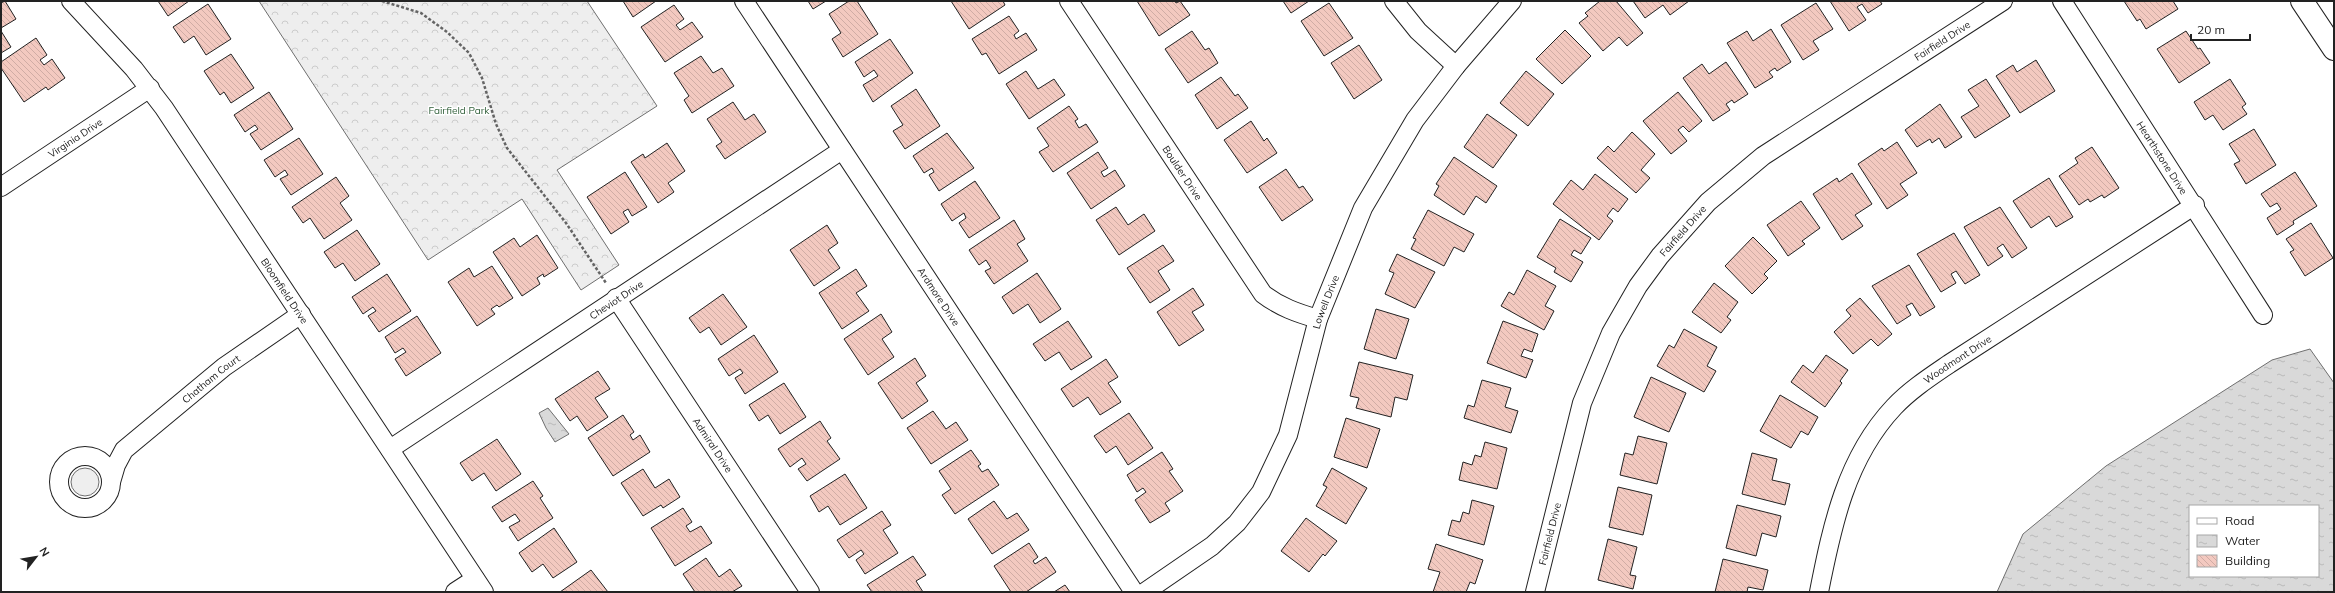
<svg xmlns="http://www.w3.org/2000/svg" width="2335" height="593" font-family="Mulish,sans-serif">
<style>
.grass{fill:#eee;stroke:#6f6f6f}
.forest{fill:url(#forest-crowns);stroke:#6f6f6f}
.water{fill:url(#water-ripples);stroke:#6f6f6f;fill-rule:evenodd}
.building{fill:url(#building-back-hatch);stroke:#222}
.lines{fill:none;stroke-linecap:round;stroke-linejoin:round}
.street-casing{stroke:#222;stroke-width:20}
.secondary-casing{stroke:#222;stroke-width:24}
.path{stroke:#646464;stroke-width:2.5;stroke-dasharray:3 2;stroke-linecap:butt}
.street{stroke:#fff;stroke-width:18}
.secondary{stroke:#fff;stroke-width:22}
.labels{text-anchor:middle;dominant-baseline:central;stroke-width:3;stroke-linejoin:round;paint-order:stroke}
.street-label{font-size:10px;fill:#222;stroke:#fff}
.park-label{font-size:10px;fill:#2f5e38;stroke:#fff}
</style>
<defs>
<pattern id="forest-crowns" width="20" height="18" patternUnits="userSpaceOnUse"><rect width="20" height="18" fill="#eee"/><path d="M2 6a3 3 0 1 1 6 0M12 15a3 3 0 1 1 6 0" fill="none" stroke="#ccc"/></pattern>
<pattern id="water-ripples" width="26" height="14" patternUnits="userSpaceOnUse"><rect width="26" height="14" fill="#d9d9d9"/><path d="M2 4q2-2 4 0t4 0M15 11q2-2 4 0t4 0" fill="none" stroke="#bababa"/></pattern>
<pattern id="building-back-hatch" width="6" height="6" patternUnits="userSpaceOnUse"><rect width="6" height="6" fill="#f3c9c0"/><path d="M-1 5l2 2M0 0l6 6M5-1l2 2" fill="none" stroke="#d0aca5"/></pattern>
</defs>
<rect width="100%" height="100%" fill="#fff"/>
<circle class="grass" cx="85" cy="482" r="14"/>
<path class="forest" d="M259 1H587L657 106 557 170 619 265 581 290 522 199 428 260Z"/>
<g class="water">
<path d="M2310 349 2334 383V592H1997L2023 534 2106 466 2272 360ZM2190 506H2318V576H2190Z"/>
<path d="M548 408 569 434 555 442 546 428 539 413Z"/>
</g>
<g class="building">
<path d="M5 1 16 19 1 28V3Z"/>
<path d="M158 1H189L168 16Z"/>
<path d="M623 1H656L633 17Z"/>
<path d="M808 1H826L813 9Z"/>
<path d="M849 1H857L878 34 843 57 832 39 841 33 829 14Z"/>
<path d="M951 1H1003L1005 5 969 29Z"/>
<path d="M1137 1H1175L1176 3 1180 1 1190 15 1159 36Z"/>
<path d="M1283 1H1309L1291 13Z"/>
<path d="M1600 1H1616L1643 33 1627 46 1619 37 1603 51 1579 23 1588 16 1585 13Z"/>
<path d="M1633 1H1689L1670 15 1663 5 1645 18Z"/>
<path d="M1830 1H1880L1882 4 1868 13 1862 4 1857 7 1866 20 1849 31Z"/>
<path d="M2124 1H2173L2178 9 2146 29 2140 19 2137 21Z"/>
<path d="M1329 3 1353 38 1324 56 1301 21Z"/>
<path d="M1816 3 1833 29 1813 41 1819 50 1803 60 1781 25Z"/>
<path d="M208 4 231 39 206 55 194 36 184 43 173 27Z"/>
<path d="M674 5 684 19 676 25 680 30 692 22 703 37 665 62 641 27Z"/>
<path d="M1009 16 1019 31 1014 35 1016 39 1026 33 1037 50 999 74 986 53 982 55 972 39Z"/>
<path d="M1771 29 1791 62 1777 71 1775 68 1769 72 1773 77 1755 88 1727 43 1747 31 1753 41Z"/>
<path d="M1565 30 1591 56 1562 84 1536 59Z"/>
<path d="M1 31 11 47 1 53Z"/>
<path d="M1192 31 1205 50 1209 48 1218 63 1188 83 1165 49Z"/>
<path d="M2186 31 2198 49 2200 48 2210 63 2179 83 2157 49Z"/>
<path d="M36 38 47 55 40 60 44 65 52 59 65 78 48 90 46 87 24 102 1 68V62Z"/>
<path d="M890 39 913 73 873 102 863 85 878 76 874 70 864 77 855 62Z"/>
<path d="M1359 45 1382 80 1354 99 1331 63Z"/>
<path d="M231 54 254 88 231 103 224 92 220 95 204 71Z"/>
<path d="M701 56 713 73 722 68 734 86 692 113 684 100 689 96 674 73Z"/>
<path d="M2036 60 2055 91 2020 113 1996 76 2013 65 2017 72Z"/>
<path d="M1726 62 1748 94 1734 103 1732 100 1726 104 1730 110 1713 121 1683 78 1702 64 1709 74Z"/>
<path d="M1026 71 1038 89 1054 79 1065 95 1029 119 1006 84Z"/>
<path d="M1526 71 1554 94 1528 126 1500 103Z"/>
<path d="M1221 77 1235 96 1238 94 1248 108 1217 129 1195 95Z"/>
<path d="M1986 79 2010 116 1975 138 1961 117 1979 106 1968 90Z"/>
<path d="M2230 79 2246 104 2242 107 2247 114 2223 130 2213 115 2205 120 2194 102Z"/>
<path d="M916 89 940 126 905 149 893 131 903 125 891 106Z"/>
<path d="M269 92 293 129 261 150 250 134 258 129 255 125 245 132 234 115Z"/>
<path d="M1678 92 1702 121 1689 132 1683 126 1678 130 1687 141 1671 154 1643 121Z"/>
<path d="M733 102 745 120 754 114 766 132 725 159 716 146 722 142 707 119Z"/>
<path d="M1940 104 1962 137 1945 148 1939 138 1932 143 1930 139 1917 147 1905 130Z"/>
<path d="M1069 106 1078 119 1075 121 1079 128 1086 124 1098 142 1053 172 1039 152 1049 146 1037 128Z"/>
<path d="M1487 114 1517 135 1493 168 1464 147Z"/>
<path d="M1251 121 1264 141 1267 138 1277 153 1247 173 1224 140Z"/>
<path d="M2254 129 2276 165 2246 184 2234 164 2240 161 2229 144Z"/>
<path d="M1632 132 1655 154 1641 170 1650 178 1636 193 1597 158 1608 146 1614 152Z"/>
<path d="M947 133 974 168 939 191 929 175 934 172 932 168 924 173 913 156Z"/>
<path d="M299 138 323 174 291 195 280 179 288 175 285 170 275 177 264 160Z"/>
<path d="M1897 142 1917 173 1900 184 1908 195 1887 209 1858 164 1882 148 1884 151Z"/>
<path d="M667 143 685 171 668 183 674 192 658 203 631 162 643 154 645 158Z"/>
<path d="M2092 147 2119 188 2104 198 2102 195 2090 202 2088 199 2079 205 2059 176 2078 163 2075 158Z"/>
<path d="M1098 152 1108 168 1101 172 1104 177 1115 170 1125 186 1091 209 1067 173Z"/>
<path d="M1454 157 1497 186 1486 203 1476 196 1464 215 1434 195 1439 186 1436 184Z"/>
<path d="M1286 169 1299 188 1303 186 1313 200 1282 221 1259 187Z"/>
<path d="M625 172 647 207 632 216 628 209 623 212 629 222 611 234 587 197Z"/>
<path d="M2295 172 2317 206 2293 221 2294 224 2277 235 2267 218 2281 209 2277 203 2270 207 2261 194Z"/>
<path d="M1852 173 1872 204 1855 215 1863 226 1842 240 1813 194 1837 178 1839 182Z"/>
<path d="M1595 174 1628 199 1618 212 1613 208 1607 216 1613 221 1599 240 1553 204 1571 180 1583 190Z"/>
<path d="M336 177 349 196 340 203 352 220 324 239 310 218 303 223 292 207Z"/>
<path d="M2049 178 2073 217 2056 227 2049 216 2031 228 2013 201Z"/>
<path d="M975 181 1000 218 969 238 959 223 966 218 964 213 952 221 941 204Z"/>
<path d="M1801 201 1820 228 1802 241 1805 244 1788 256 1767 225Z"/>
<path d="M1116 207 1128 225 1144 214 1155 231 1119 255 1096 220Z"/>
<path d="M2000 207 2027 248 2012 258 2003 244 1997 248 2003 256 1988 266 1964 227Z"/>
<path d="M1428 210 1474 234 1464 252 1454 247 1444 266 1411 249 1416 239 1413 238Z"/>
<path d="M1560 219 1591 238 1581 254 1574 250 1571 255 1583 262 1571 282 1554 272 1556 268 1537 257Z"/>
<path d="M1014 220 1025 239 1017 244 1028 261 994 284 985 271 991 268 986 260 979 265 969 250Z"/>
<path d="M2311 223 2333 258 2305 276 2290 252 2294 250 2286 239Z"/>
<path d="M827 225 838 243 828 250 840 268 814 286 790 250Z"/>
<path d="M357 230 380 264 355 281 343 263 335 268 324 252Z"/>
<path d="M1954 233 1980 275 1965 284 1956 271 1951 274 1956 283 1941 292 1917 254Z"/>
<path d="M537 235 558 268 544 277 543 274 537 278 540 284 522 296 493 252 514 238 520 247Z"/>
<path d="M1753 237 1777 261 1764 274 1768 278 1752 294 1725 266Z"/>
<path d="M1163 245 1174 261 1158 271 1170 290 1150 303 1127 268Z"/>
<path d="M1397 254 1435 272 1415 308 1385 294 1394 273 1389 271Z"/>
<path d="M1909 265 1935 307 1920 316 1912 303 1906 306 1911 315 1897 324 1872 286Z"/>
<path d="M492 266 513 298 499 307 497 305 491 309 495 314 477 326 448 282 469 268 474 277Z"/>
<path d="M856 269 867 286 856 293 869 311 842 329 819 293Z"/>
<path d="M1527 270 1556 286 1545 306 1554 311 1544 330 1501 306 1509 292 1514 295Z"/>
<path d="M1037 273 1061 309 1040 323 1028 304 1013 314 1002 297Z"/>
<path d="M387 274 411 311 379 332 368 316 376 311 373 307 363 314 352 297Z"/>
<path d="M1714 283 1738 302 1727 317 1731 320 1721 333 1692 312Z"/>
<path d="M1193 288 1204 305 1192 312 1204 330 1179 346 1157 312Z"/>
<path d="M723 294 747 327 721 345 709 327 700 333 689 318Z"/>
<path d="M1860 298 1892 334 1878 346 1871 339 1853 354 1834 332 1851 316 1846 310Z"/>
<path d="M1376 309 1409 319 1396 359 1364 349Z"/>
<path d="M881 314 892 332 882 339 894 357 868 375 844 339Z"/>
<path d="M417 316 441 353 406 376 395 359 406 352 403 348 395 353 385 337Z"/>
<path d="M1068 321 1092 357 1071 370 1059 352 1045 361 1033 344Z"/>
<path d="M1503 321 1538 334 1532 352 1524 349 1521 356 1533 360 1526 378 1487 363Z"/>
<path d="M1684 329 1717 347 1707 366 1716 371 1704 392 1657 366 1669 345 1674 348Z"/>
<path d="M754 335 778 372 745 394 735 378 743 373 740 369 729 376 718 359Z"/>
<path d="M1826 355 1848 370 1840 381 1842 383 1825 407 1791 382 1803 365 1813 373Z"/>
<path d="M915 358 926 376 916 383 928 401 902 419 878 383Z"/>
<path d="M1106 359 1118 377 1108 383 1121 402 1100 415 1088 397 1073 407 1061 389Z"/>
<path d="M1359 362 1413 375 1407 400 1395 397 1391 417 1356 408 1359 398 1350 396Z"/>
<path d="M598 371 610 389 595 398 608 417 587 431 577 416 570 421 555 399Z"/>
<path d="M1651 377 1686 393 1669 432 1634 417Z"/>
<path d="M1482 380 1511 388 1505 407 1518 411 1511 433 1464 418 1468 405 1474 407Z"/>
<path d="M784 383 806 417 780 434 768 415 759 421 749 405Z"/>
<path d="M1780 395 1818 417 1808 435 1801 431 1791 448 1760 431Z"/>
<path d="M933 411 946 429 956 422 968 440 931 464 907 428Z"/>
<path d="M1129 413 1153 448 1128 465 1116 446 1106 453 1094 436Z"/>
<path d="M623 415 634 432 630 435 633 440 640 435 650 452 613 476 588 438Z"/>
<path d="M1346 418 1380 429 1367 468 1334 457Z"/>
<path d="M820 421 831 438 827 441 840 459 807 481 798 469 806 464 802 458 790 467 778 449Z"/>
<path d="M1638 436 1667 443 1657 484 1620 475 1625 453 1633 455Z"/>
<path d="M497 439 521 474 496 491 484 473 472 481 460 463Z"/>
<path d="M1485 442 1507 448 1497 489 1459 480 1463 462 1472 465 1475 455 1481 457Z"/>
<path d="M971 450 981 464 978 466 982 472 988 469 999 485 955 514 942 495 951 489 939 471Z"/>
<path d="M1162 452 1173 469 1169 471 1183 491 1165 503 1170 511 1150 523 1135 500 1146 492 1143 488 1137 492 1127 475Z"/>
<path d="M1752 453 1777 459 1772 480 1790 484 1785 505 1742 494Z"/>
<path d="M1332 468 1367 488 1346 524 1316 506 1327 487 1323 485Z"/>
<path d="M643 469 655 488 669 479 680 497 663 508 661 505 643 516 621 483Z"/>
<path d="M845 474 867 508 840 525 828 506 819 512 810 496Z"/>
<path d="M533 481 543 496 540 498 553 518 518 541 509 527 520 521 515 514 502 522 492 507Z"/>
<path d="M1618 487 1652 495 1643 535 1609 527Z"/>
<path d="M1472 500 1494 506 1484 545 1448 535 1452 520 1460 522 1463 512 1469 514Z"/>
<path d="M994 501 1007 519 1017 513 1029 530 992 554 968 519Z"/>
<path d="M1737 505 1781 516 1776 537 1762 533 1756 556 1726 548Z"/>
<path d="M683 508 692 522 686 526 690 532 701 526 712 543 675 566 651 528Z"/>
<path d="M882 511 891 525 883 530 898 553 865 574 856 560 864 554 861 550 849 558 837 540Z"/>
<path d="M1306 518 1337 541 1325 556 1323 554 1309 572 1281 551Z"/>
<path d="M554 528 577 562 553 578 543 564 532 572 519 553Z"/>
<path d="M1608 539 1637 547 1630 575 1636 576 1633 589 1598 580Z"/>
<path d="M1029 543 1038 557 1033 561 1035 564 1046 557 1056 572 1026 592H1011L994 566Z"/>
<path d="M1436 544 1483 560 1475 584 1470 582 1466 592H1433L1440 572 1428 569Z"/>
<path d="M913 556 926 575 916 581 923 592H872L867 585Z"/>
<path d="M706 558 719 577 730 569 742 586 732 592H695L683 574Z"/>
<path d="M1723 559 1768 570 1763 590 1748 587 1747 592H1715Z"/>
<path d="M591 570 608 592H560Z"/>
<path d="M1065 585 1070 592H1054Z"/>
</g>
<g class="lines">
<g class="street-casing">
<g id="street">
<path id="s1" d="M71 1 134 69 164 108 484 592"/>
<path id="s2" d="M744 1 1134 592"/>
<path id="s3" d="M1069 1 1263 294C1280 307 1297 313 1318 319"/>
<path d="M1394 1 1418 31 1456 66"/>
<path id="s4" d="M2062 1 2263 315"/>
<path id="s5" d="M1 187 150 88"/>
<path id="s6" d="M616 298 810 592"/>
<path id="s7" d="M390 449 842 150"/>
<circle cx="85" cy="482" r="26"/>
<path id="s8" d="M111 482 116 465 124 450 224 367 301 314"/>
<path d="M455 592 475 579"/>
<path id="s9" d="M1145 592 1212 546 1237 523 1261 492 1288 435 1318 319 1363 208 1415 120 1456 66 1512 1"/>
<path id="s10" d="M1535 592 1582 403 1611 333 1638 286 1660 256 1708 202 1763 156 2003 1"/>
<path id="s11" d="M1819 592C1832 526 1846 458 1894 407 1910 390 1930 377 1949 364L2195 205"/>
</g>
</g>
<g class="secondary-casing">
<path id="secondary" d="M2302 1 2334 49"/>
</g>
<path class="path" d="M382 1 421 13 447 32 469 53 482 78 496 124 507 148 566 223 606 283"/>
<use href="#street" class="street"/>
<use href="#secondary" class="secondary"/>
</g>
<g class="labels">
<g class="street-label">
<text stroke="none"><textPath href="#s10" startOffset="719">Fairfield Drive</textPath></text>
<text stroke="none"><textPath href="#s5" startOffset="89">Virginia Drive</textPath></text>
<text stroke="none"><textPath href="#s4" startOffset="186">Hearthstone Drive</textPath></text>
<text stroke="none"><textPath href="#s3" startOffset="206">Boulder Drive</textPath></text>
<text stroke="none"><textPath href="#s10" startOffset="396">Fairfield Drive</textPath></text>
<text stroke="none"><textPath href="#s1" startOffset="361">Bloomfield Drive</textPath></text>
<text stroke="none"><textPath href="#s2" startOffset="354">Ardmore Drive</textPath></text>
<text stroke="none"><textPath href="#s7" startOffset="271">Cheviot Drive</textPath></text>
<text stroke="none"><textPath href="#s9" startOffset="356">Lowell Drive</textPath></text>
<text stroke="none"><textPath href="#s11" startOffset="282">Woodmont Drive</textPath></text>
<text stroke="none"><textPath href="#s8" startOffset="147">Chatham Court</textPath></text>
<text stroke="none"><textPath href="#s6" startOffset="176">Admiral Drive</textPath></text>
<text stroke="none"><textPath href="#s10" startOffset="60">Fairfield Drive</textPath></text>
</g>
<g class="park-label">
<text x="459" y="110">Fairfield Park</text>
</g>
</g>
<rect width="2335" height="593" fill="none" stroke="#222222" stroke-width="4"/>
<rect x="2189" y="505" width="130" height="72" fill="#ffffff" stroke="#a7a7a7"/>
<rect x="2197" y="518" width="20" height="6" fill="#ffffff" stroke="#a7a7a7"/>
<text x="2225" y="525" font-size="12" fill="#222222">Road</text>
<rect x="2197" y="535" width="20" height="12" fill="url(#water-ripples)" stroke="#a7a7a7"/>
<text x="2225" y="545" font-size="12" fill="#222222">Water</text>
<rect x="2197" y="555" width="20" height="12" fill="url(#building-back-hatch)" stroke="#a7a7a7"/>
<text x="2225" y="565" font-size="12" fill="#222222">Building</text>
<g transform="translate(36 557) rotate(59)" stroke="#ffffff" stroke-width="3" paint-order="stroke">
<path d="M0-3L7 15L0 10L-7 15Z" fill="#222222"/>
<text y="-6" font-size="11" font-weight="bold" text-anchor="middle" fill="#222222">N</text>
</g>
<path d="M2191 34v6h59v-6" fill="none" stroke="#222222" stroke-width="2"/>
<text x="2197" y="34" font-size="12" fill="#222222" stroke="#ffffff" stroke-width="3" paint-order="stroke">20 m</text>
</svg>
